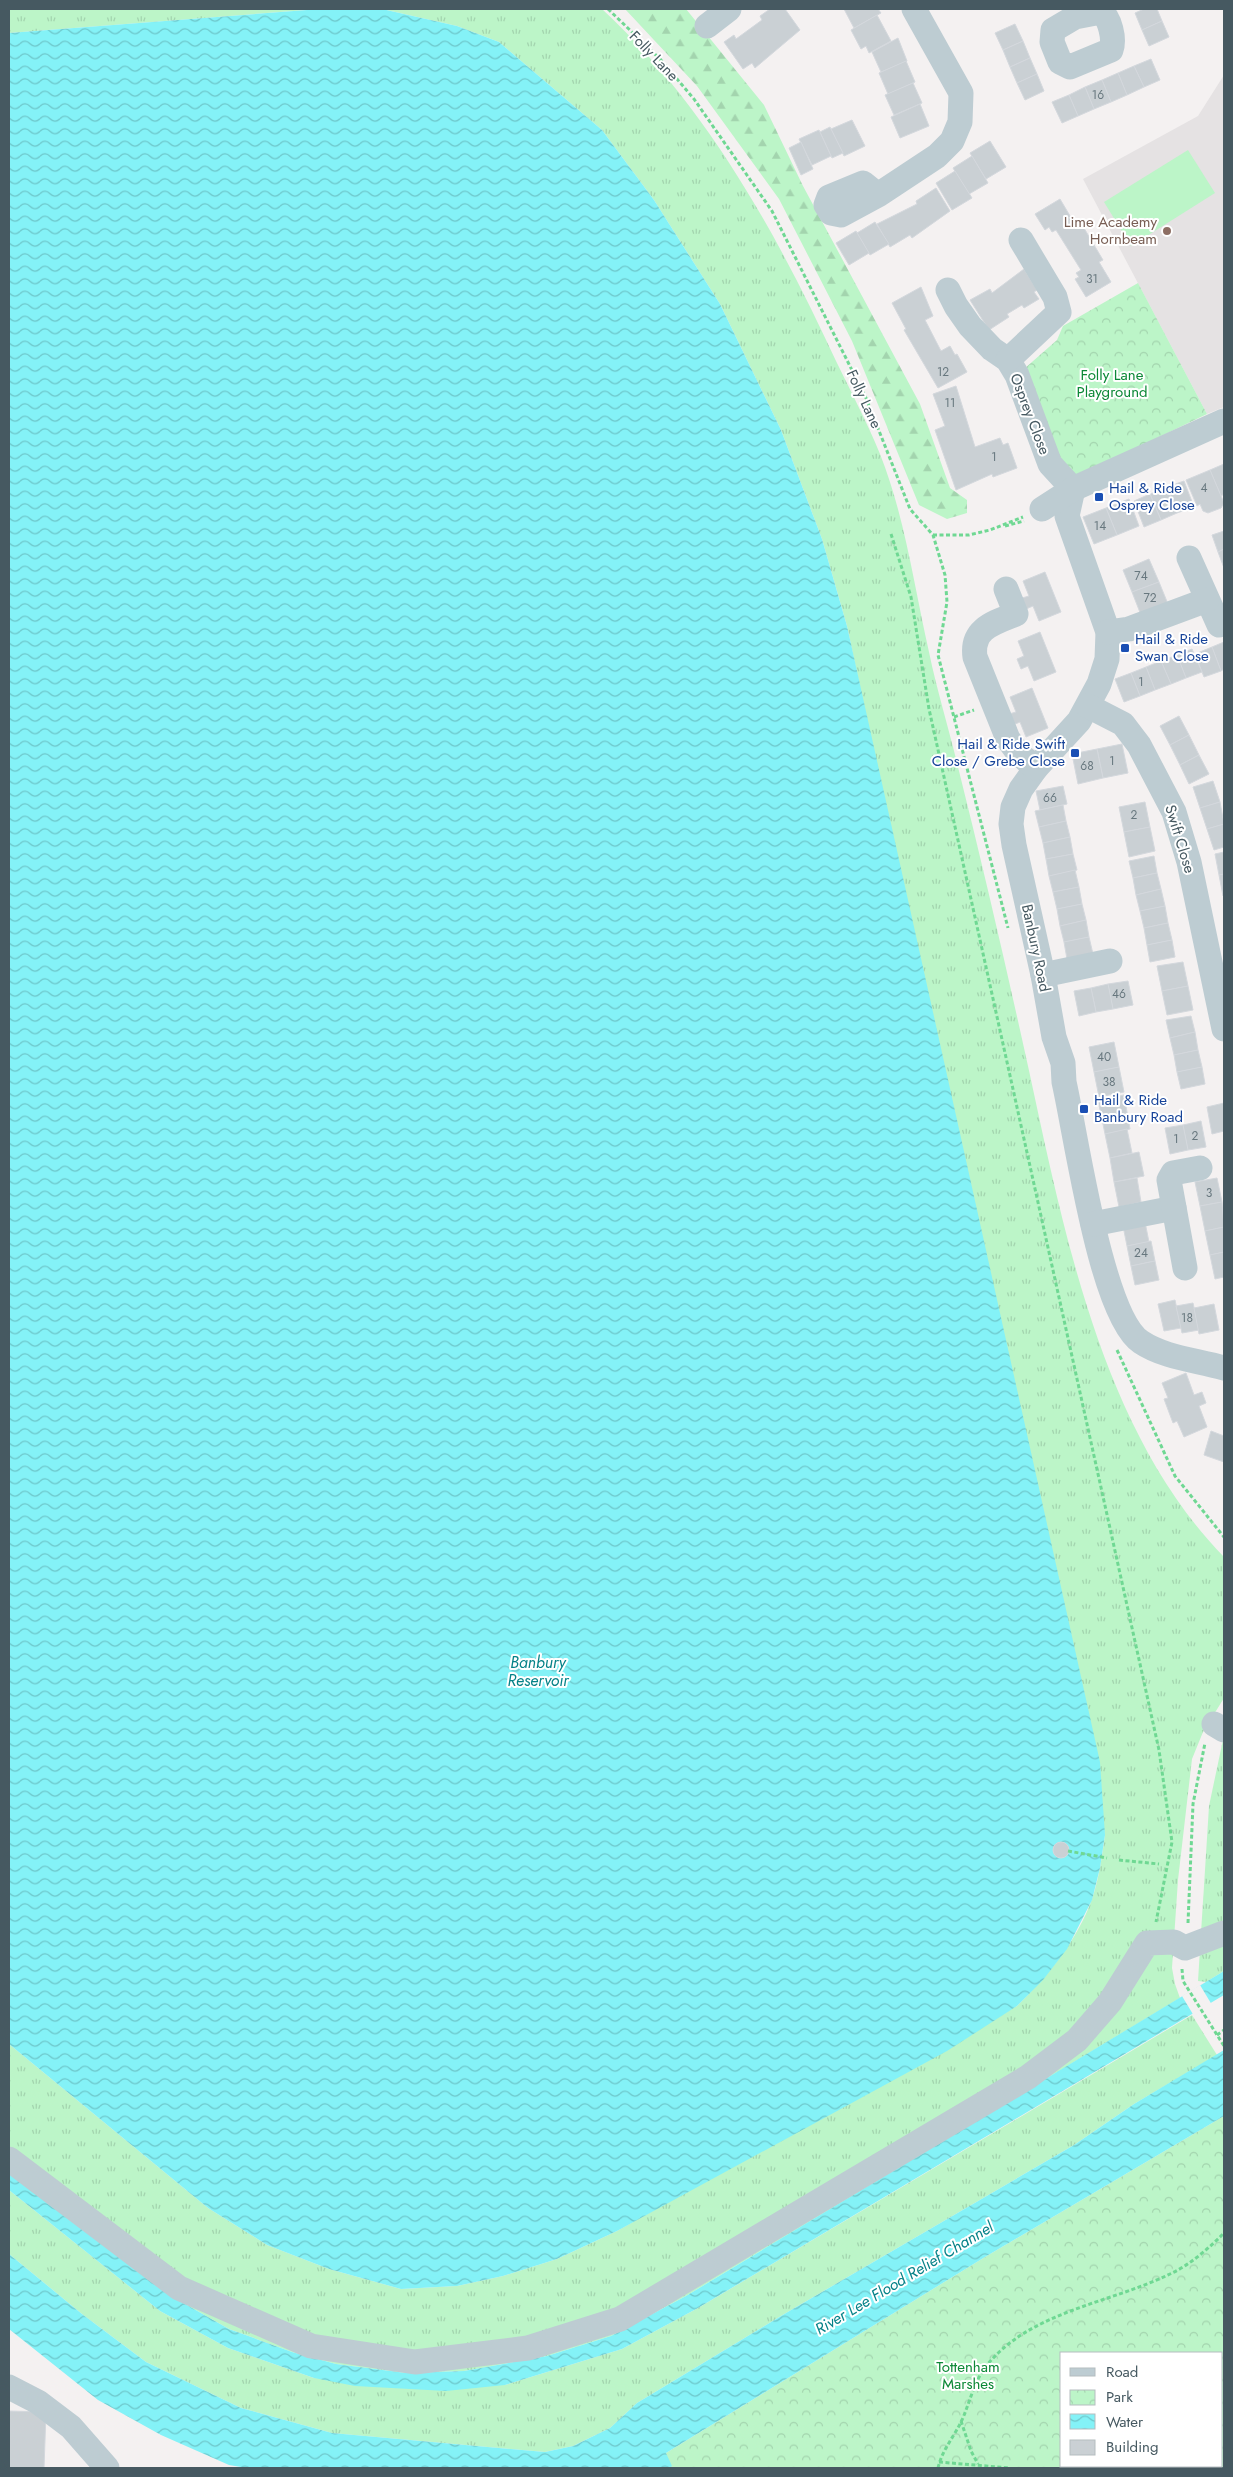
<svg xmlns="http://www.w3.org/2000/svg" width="1233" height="2477" font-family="Jost,sans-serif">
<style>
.education{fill:#e5e2e3}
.grass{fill:url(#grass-tufts)}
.forest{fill:url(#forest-firs)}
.park{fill:url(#park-crowns);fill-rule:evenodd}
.garden{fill:#bcf5c8}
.water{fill:url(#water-waves)}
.pier{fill:#f4f1f1}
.building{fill:#cad0d4;stroke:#d4d8dd}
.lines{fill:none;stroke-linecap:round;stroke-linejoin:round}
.path{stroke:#6fd893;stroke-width:3;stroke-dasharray:4 2.5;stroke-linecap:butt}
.minor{stroke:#bdccd2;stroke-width:25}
.education-dot{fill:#8d6e63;stroke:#fff;stroke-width:2}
.transit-dot{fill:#1a4fb4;stroke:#fff;stroke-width:2}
.labels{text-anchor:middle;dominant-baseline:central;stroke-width:4;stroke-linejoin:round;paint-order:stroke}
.number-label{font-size:12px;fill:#67777e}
.street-label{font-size:15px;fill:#465961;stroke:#fff}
.education-label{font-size:15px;fill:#785e54;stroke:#fff;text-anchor:end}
.park-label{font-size:15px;fill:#0c8836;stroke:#fff}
.transit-label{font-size:15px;fill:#164399;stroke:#fff;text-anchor:start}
.water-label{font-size:16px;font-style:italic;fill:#058288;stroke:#fff}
</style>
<defs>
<pattern id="grass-tufts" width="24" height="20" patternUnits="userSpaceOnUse" patternTransform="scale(1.25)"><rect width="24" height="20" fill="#bcf5c8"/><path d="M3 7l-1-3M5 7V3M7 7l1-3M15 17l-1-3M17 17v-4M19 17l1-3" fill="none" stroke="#a3d4ae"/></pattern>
<pattern id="forest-firs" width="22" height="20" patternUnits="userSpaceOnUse" patternTransform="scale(1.25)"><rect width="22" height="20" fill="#bcf5c8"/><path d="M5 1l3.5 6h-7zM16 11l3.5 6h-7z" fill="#a3d4ae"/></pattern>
<pattern id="park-crowns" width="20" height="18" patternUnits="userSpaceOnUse" patternTransform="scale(1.25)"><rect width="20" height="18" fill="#bcf5c8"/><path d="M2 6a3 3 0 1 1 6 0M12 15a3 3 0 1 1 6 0" fill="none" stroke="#a3d4ae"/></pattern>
<pattern id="water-waves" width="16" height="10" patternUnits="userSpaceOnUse" patternTransform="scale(1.25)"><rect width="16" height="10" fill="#84f2f7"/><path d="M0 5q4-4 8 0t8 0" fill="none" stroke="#6ec7cb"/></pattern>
</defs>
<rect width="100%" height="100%" fill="#f4f1f1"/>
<path class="education" d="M1224 75V407L1207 414 1083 179 1198 116Z"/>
<g class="grass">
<path d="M9 9H320L9 33Z"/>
<path d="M364 9H602C706 105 777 234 836 361 851 392 867 422 880 454 905 517 914 586 929 652 937 691 949 729 958 767 983 867 1006 966 1028 1066 1064 1232 1102 1432 1224 1557V1698L1203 1732 1192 1759 1178 1880 1172 1968 1175 1984 1180 1998 686 2296 611 2336 547 2356 464 2371 406 2373 336 2364 292 2352 229 2329 171 2296 9 2165V2044L208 2208 267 2245 329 2269 401 2289 457 2286 503 2276 557 2259 617 2231 1017 2006C1048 1975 1077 1941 1092 1899 1099 1879 1102 1856 1105 1835L847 626 822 539 781 430 720 304 654 200 602 130 499 42 457 26 382 9Z"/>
<path d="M1224 1735V1971L1206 1982 1198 1981 1209 1806Z"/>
<path d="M1192 2015 1217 2055 1134 2104 1074 2145 786 2313 637 2403 610 2428 573 2446 545 2452 332 2433 241 2408 146 2362 82 2314 9 2254V2190L160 2311 228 2348 314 2378 505 2385 622 2349 698 2308Z"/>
</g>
<path class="forest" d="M625 9H686L764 105 803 186 920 404 950 488 967 500V513L947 519 919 505 852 341 779 199 697 86Z"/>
<g class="park">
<path d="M1138 283 1207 414 1072 479 1047 433 1024 369 1057 340 1063 326Z"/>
<path d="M1224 2116V2468H669L666 2453 985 2257ZM1062 2353H1222V2466H1062Z"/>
</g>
<path class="garden" d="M1188 150 1215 193 1131 246 1104 202Z"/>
<g class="water">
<path d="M320 9H382L457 26 499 42 602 130 654 200 720 304 781 430 822 539 847 626 1100 1762 1105 1835 1100 1868 1092 1900 1067 1949 1043 1980 1017 2006 947 2051 617 2231 557 2259 503 2276 457 2286 401 2289 329 2269 267 2245 208 2208 9 2044V33Z"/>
<path d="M1224 1971V1995L698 2308 622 2349 505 2385 446 2391 355 2386 314 2378 228 2348 160 2311 9 2190V2165L171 2296 229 2329 292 2352 336 2364 406 2373 464 2371 547 2356 611 2336 686 2296Z"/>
<path d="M1224 2050V2116L985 2257 666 2453 672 2466 669 2468H247L229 2465 161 2435 98 2400 9 2329V2254L82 2314 146 2362 241 2408 332 2433 545 2452 573 2446 610 2428 637 2403 786 2313 1074 2145 1134 2104Z"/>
</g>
<path class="pier" d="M1200 1985 1212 2005 1194 2016 1182 1996Z"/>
<g class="building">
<path d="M770 9H785L800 30 755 68 752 63 743 69 724 42 734 35 736 39 762 20 760 16Z"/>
<path d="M844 9H878L881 13 854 28Z"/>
<path d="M1144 9H1157L1162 21 1142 30 1135 13Z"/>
<path d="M877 15 891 41 869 53 866 46 861 49 851 30Z"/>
<path d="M1162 21 1169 37 1149 46 1142 30Z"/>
<path d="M1015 24 1023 41 1003 50 995 33Z"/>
<path d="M898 38 907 61 881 72 872 52Z"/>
<path d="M1023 41 1030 58 1010 67 1003 50Z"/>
<path d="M1030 58 1037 74 1017 83 1010 67Z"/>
<path d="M1151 59 1160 80 1144 87 1134 66Z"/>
<path d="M906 61 915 82 888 94 879 73Z"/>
<path d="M1134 66 1144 87 1127 95 1118 73Z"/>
<path d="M1118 73 1127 95 1111 102 1102 80Z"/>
<path d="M1037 74 1044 91 1025 100 1017 83Z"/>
<path d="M1102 80 1111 102 1094 109 1085 87Z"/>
<path d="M913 83 922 103 894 115 885 95Z"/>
<path d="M1085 87 1094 109 1078 116 1069 95Z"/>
<path d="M1069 95 1078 116 1062 123 1052 102Z"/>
<path d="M920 104 929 126 900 138 891 117Z"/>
<path d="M852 120 865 146 844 156 831 129Z"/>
<path d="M830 127 843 153 832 158 820 132Z"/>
<path d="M819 130 831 156 812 165 799 139Z"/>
<path d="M990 141 1006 167 986 179 970 153Z"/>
<path d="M801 142 813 169 801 175 789 148Z"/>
<path d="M972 156 988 183 969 194 953 168Z"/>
<path d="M955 171 972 198 952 210 936 183Z"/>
<path d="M936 188 950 211 912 238 910 235 890 247 877 224 917 204 916 201Z"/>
<path d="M1060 199 1076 226 1081 223 1103 260 1099 262 1111 282 1086 297 1075 279 1079 277 1076 273 1081 270 1056 230 1052 232 1049 227 1045 230 1035 214Z"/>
<path d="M875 222 889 244 870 255 857 233Z"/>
<path d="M856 231 869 253 849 265 836 243Z"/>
<path d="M1024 269 1037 290 1034 292 1039 299 1024 308 1022 305 1007 314 1009 317 989 330 970 300 990 289 992 293Z"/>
<path d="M921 287 933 316 925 320 941 351 950 346 955 355 957 354 967 372 938 388 904 330 906 329 892 303Z"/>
<path d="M956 386 975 447 1000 438 1003 445 1008 443 1017 468 993 477 992 474 956 490 935 430 945 426 933 394Z"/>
<path d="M1224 464V494L1221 496 1210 470Z"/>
<path d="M1210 470 1224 503 1221 508 1208 513 1203 511 1200 504 1197 506 1186 480Z"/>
<path d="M1184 481 1194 507 1177 513 1167 487Z"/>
<path d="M1167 487 1177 513 1161 520 1150 494Z"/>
<path d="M1150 494 1161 520 1144 527 1134 501Z"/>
<path d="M1129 499 1139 526 1117 535 1106 508Z"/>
<path d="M1106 508 1117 535 1094 544 1083 517Z"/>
<path d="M1224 531V549L1218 552 1212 535Z"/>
<path d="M1224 549V568L1218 552Z"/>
<path d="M1149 559 1159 582 1132 592 1123 570Z"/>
<path d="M1045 572 1061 612 1039 621 1033 606 1026 609 1022 598 1029 596 1023 581Z"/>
<path d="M1159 582 1168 604 1141 615 1132 592Z"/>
<path d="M1040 632 1056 672 1034 681 1028 666 1021 669 1017 659 1024 656 1018 641Z"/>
<path d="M1224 642V669L1221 671 1212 647Z"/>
<path d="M1212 647 1221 671 1204 677 1195 654Z"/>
<path d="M1192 649 1202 672 1186 678 1177 655Z"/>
<path d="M1177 655 1186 678 1171 684 1161 661Z"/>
<path d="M1161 661 1171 684 1155 690 1146 667Z"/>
<path d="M1146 667 1155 690 1140 696 1131 673Z"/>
<path d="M1131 673 1140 696 1124 702 1115 679Z"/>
<path d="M1032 688 1048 728 1026 737 1020 722 1013 725 1009 714 1016 712 1010 697Z"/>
<path d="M1179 716 1189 735 1170 745 1160 726Z"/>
<path d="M1189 735 1199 755 1180 765 1170 745Z"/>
<path d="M1122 744 1128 773 1103 778 1097 749Z"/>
<path d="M1097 749 1103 778 1078 784 1072 754Z"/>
<path d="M1199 755 1209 774 1189 784 1180 765Z"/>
<path d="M1213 781 1220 802 1200 808 1193 787Z"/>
<path d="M1063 786 1067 804 1040 810 1036 791Z"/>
<path d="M1145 802 1150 827 1124 832 1119 807Z"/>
<path d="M1220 802 1224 824 1207 829 1200 808Z"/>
<path d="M1063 805 1066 821 1039 827 1035 811Z"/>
<path d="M1066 821 1070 837 1043 843 1039 827Z"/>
<path d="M1224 824V847L1214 850 1207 829Z"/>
<path d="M1150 827 1155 851 1129 857 1124 832Z"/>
<path d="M1070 837 1073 854 1046 859 1043 843Z"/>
<path d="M1224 852V874L1219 875 1215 854Z"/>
<path d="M1073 854 1077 870 1049 876 1046 859Z"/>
<path d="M1154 856 1157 873 1133 878 1129 861Z"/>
<path d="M1075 870 1079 887 1053 892 1049 876Z"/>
<path d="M1157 873 1161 889 1136 895 1133 878Z"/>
<path d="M1224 874V896H1223L1219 875Z"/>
<path d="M1079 887 1082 904 1057 909 1053 892Z"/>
<path d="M1161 889 1165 906 1140 911 1136 895Z"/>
<path d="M1082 904 1086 920 1060 926 1057 909Z"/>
<path d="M1165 906 1168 923 1144 928 1140 911Z"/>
<path d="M1086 920 1089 937 1064 942 1060 926Z"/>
<path d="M1168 923 1172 940 1147 945 1144 928Z"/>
<path d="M1089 937 1093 954 1067 959 1064 942Z"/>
<path d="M1172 940 1175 957 1150 962 1147 945Z"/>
<path d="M1183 962 1188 986 1162 991 1157 966Z"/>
<path d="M1128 981 1133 1005 1113 1009 1108 984Z"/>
<path d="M1108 984 1113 1009 1096 1012 1091 988Z"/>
<path d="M1188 986 1193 1010 1167 1015 1162 991Z"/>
<path d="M1091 988 1096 1012 1079 1016 1074 991Z"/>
<path d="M1191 1016 1195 1032 1170 1038 1166 1020Z"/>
<path d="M1195 1032 1198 1050 1174 1055 1170 1038Z"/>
<path d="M1114 1042 1119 1067 1094 1072 1089 1047Z"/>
<path d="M1198 1050 1202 1067 1177 1072 1174 1055Z"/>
<path d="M1119 1067 1124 1092 1099 1097 1094 1072Z"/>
<path d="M1202 1067 1205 1084 1181 1089 1177 1072Z"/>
<path d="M1124 1095 1130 1129 1105 1134 1098 1100Z"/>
<path d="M1224 1103V1131L1212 1134 1207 1107Z"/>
<path d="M1201 1121 1206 1147 1188 1150 1183 1125Z"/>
<path d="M1183 1125 1188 1150 1170 1154 1165 1128Z"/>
<path d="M1127 1129 1132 1153 1110 1158 1105 1134Z"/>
<path d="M1139 1152 1144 1176 1114 1182 1110 1158Z"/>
<path d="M1137 1178 1141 1202 1119 1207 1114 1182Z"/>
<path d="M1217 1178 1222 1202 1200 1206 1195 1182Z"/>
<path d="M1222 1202 1224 1227 1205 1231 1200 1206Z"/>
<path d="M1145 1222 1149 1242 1127 1246 1123 1226Z"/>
<path d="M1224 1227V1252L1210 1255 1205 1231Z"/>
<path d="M1151 1241 1155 1261 1131 1266 1127 1246Z"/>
<path d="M1224 1252V1277L1215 1279 1210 1255Z"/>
<path d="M1155 1261 1159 1280 1135 1285 1131 1266Z"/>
<path d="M1175 1300 1181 1328 1164 1331 1158 1304Z"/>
<path d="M1193 1303 1199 1330 1182 1333 1176 1306Z"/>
<path d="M1214 1304 1219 1330 1199 1334 1194 1308Z"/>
<path d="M1186 1373 1194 1395 1202 1392 1206 1403 1199 1406 1207 1427 1184 1437 1177 1421 1173 1423 1164 1399 1168 1398 1162 1383Z"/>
<path d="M1211 1431 1224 1436V1462L1204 1455Z"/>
<circle cx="1061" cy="1850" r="8"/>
<path d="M9 2411 46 2412 44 2468H9Z"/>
</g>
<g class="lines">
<g class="path">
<path d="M608 9 660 59 694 99 772 211 866 398 910 509 933 535 945 575 947 602 938 655 1008 928"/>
<path d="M1005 526 1024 521"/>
<path d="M891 534 911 597 929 709 1159 1750 1172 1842 1156 1922"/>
<path d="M933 535H969L990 530 1023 517"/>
<path d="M954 717 974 710"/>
<path d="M1117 1350 1175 1476 1224 1537"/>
<path d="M1068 1851 1107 1858"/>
<path d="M1119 1860 1159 1864"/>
<path d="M1188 1923 1193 1804 1205 1743"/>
<path d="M1182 1969 1183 1981 1224 2046"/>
<path d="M1217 2035 1224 2030"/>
<path d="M961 2421 971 2451 978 2464"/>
<path d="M939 2462 1010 2468"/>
<path d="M938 2468C942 2450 954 2437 962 2420 970 2402 974 2381 987 2365 1031 2311 1111 2303 1170 2274 1190 2265 1209 2248 1224 2233"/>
</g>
<g class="minor">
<path d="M1101 12C1110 18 1115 39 1111 50L1070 67 1060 62 1052 42 1053 30 1075 17Z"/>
<path d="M707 26 729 9"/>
<path d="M878 195 863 183 829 197 826 205 831 213 841 215 878 195 937 156 952 141 960 122 961 93 914 9"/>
<path d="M948 290 956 306 970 326 992 349 1008 360 1017 375 1050 464 1073 489"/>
<path d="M1008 360 1059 312 1055 297 1021 240"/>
<path d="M1073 489 1067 516 1108 632 1107 659 1099 684 1079 721 1036 768 1021 789 1013 807 1011 824 1014 845 1043 975 1054 1037 1063 1063 1064 1082C1076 1134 1101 1316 1141 1342 1165 1358 1197 1360 1224 1368"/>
<path d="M1042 509 1073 489 1224 421"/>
<path d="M1189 558 1219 625"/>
<path d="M1006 589 1016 614C993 623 971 629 975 657L1008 739 1019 754 1036 768"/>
<path d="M1108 632 1129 629 1207 600"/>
<path d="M1088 706 1123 724 1139 745 1174 812 1189 862 1224 1029"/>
<path d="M1043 975 1110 961"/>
<path d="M1093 1224 1174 1208"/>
<path d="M1185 1268 1169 1180 1173 1173 1200 1168"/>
<path d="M1214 1724 1224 1730"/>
<path d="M9 2159 179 2288 311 2346 415 2362 528 2348 620 2319 1028 2077 1077 2040 1110 2002 1147 1943 1174 1942 1185 1948 1224 1933"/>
<path d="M9 2387 38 2402 71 2427 107 2468"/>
</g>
</g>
<circle class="education-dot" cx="1167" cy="231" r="5"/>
<g class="transit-dot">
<rect x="1094" y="492" width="10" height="10" rx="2.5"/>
<rect x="1120" y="643" width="10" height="10" rx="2.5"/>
<rect x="1070" y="748" width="10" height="10" rx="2.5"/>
<rect x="1079" y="1104" width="10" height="10" rx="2.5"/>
</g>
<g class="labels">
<g class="number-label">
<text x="1098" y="95">16</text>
<text x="1092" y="279">31</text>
<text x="943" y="372">12</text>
<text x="950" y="403">11</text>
<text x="994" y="457">1</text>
<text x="1204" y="488">4</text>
<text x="1100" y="526">14</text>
<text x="1141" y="576">74</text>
<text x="1150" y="598">72</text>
<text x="1141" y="682">1</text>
<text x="1112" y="761">1</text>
<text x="1087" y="766">68</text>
<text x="1050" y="798">66</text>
<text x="1134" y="815">2</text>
<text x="1119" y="994">46</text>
<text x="1104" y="1057">40</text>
<text x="1109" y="1082">38</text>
<text x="1195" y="1136">2</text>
<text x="1176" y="1139">1</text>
<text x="1209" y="1193">3</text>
<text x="1141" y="1253">24</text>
<text x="1187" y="1318">18</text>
</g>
<g class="street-label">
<text transform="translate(654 56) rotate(46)">Folly Lane</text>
<text transform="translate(864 399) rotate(65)">Folly Lane</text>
<text transform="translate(1030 414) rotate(69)">Osprey Close</text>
<text transform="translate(1180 839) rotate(73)">Swift Close</text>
<text transform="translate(1036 948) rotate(78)">Banbury Road</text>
</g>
<g class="education-label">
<text x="1157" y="222">Lime Academy<tspan x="1157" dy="17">Hornbeam</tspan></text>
</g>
<g class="park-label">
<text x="1112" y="375">Folly Lane<tspan x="1112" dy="17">Playground</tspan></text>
<text x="968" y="2367">Tottenham<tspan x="968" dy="17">Marshes</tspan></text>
</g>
<g class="transit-label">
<text x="1109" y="488">Hail &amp; Ride<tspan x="1109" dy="17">Osprey Close</tspan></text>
<text x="1135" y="639">Hail &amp; Ride<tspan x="1135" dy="17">Swan Close</tspan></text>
<text x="1065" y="744" text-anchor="end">Hail &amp; Ride Swift<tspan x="1065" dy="17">Close / Grebe Close</tspan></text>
<text x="1094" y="1100">Hail &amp; Ride<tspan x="1094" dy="17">Banbury Road</tspan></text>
</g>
<g class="water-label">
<text x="538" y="1662">Banbury<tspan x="538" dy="18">Reservoir</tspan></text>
<text transform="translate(904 2278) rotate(-31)">River Lee Flood Relief Channel</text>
</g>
</g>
<rect width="1233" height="2477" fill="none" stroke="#465961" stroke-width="20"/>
<rect x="1060" y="2352" width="162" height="115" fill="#ffffff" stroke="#b5bdc0"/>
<rect x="1070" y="2368" width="25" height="8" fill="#bdccd2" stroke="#b5bdc0"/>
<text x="1106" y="2377" font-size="15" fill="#465961">Road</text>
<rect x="1070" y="2390" width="25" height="15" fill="url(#park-crowns)" stroke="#b5bdc0"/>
<text x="1106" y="2402" font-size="15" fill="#465961">Park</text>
<rect x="1070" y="2414" width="25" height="15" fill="url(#water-waves)" stroke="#b5bdc0"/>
<text x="1106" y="2427" font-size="15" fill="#465961">Water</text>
<rect x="1070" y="2440" width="25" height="15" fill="#cad0d4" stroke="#b5bdc0"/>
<text x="1106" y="2452" font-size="15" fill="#465961">Building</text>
</svg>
